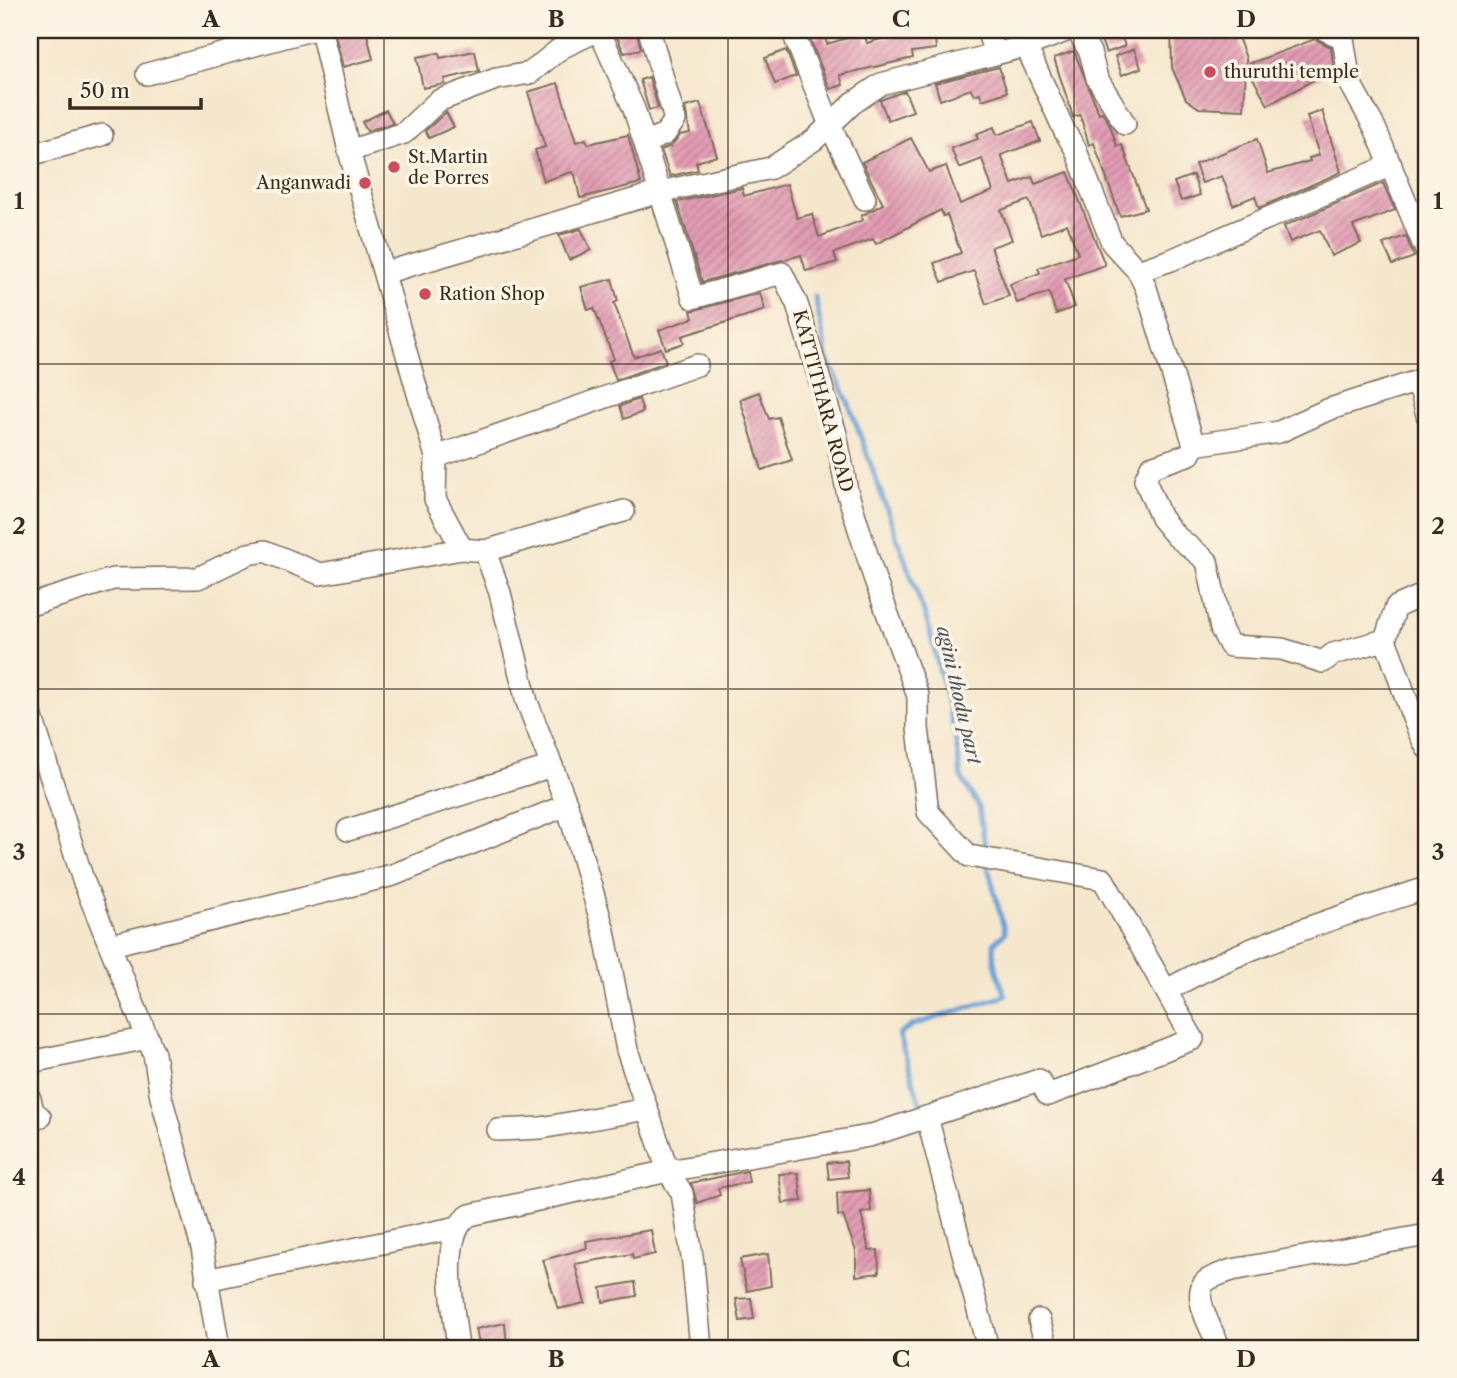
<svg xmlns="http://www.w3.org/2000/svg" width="1457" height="1378" font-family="'Libre Caslon Text',serif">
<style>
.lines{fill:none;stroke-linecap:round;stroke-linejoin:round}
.stream{stroke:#69a3d9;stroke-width:5}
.building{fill:url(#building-hatch)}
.street-casing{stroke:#7c6c5b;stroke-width:24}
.street{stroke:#fff;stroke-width:21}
.grid{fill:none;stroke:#3b2a1e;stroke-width:2;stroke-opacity:0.55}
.poi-dot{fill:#d1495b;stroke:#fcf5e5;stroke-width:2.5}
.labels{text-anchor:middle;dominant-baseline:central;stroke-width:7;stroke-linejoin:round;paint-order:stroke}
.poi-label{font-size:18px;fill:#3b2a1e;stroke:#fcf5e5;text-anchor:start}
.street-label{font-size:18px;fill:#3b2a1e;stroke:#fcf5e5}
.water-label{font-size:19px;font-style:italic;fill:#4b545f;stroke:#fcf5e5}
.neatline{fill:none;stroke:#3b2a1e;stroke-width:2.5}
.grid-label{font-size:23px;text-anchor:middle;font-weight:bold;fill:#3b2a1e}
</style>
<defs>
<pattern id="building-hatch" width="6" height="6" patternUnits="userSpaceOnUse" patternTransform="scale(1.75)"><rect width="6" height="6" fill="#e29cb3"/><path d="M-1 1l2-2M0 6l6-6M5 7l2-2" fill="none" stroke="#b87f91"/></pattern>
</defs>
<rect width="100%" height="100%" fill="#fcf5e5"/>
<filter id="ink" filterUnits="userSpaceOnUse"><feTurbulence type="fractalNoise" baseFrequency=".0143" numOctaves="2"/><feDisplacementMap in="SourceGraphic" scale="14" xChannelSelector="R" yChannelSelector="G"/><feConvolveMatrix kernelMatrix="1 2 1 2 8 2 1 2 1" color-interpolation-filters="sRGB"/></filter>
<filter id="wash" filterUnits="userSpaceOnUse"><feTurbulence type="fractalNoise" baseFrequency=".00686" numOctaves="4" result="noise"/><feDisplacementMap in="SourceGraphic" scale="28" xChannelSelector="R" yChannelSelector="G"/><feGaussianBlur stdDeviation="1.57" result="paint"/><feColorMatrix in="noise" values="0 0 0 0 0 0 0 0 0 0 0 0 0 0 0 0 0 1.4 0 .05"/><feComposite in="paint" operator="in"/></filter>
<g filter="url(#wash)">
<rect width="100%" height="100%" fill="#f5e7cc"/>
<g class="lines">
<g class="stream">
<path d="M815 297 827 356 849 404 928 624 955 734 961 777 979 807 986 853"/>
<path d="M922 1110 899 1034 913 1025 1005 996 994 961V943L1005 933 987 863"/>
</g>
</g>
<g id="blocks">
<g class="building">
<path d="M334 30H366L373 59 343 67Z"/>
<path d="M614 30H636L641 49 624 53Z"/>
<path d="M912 30H934L936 49 912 52 913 58 840 75 843 85 830 89 810 39 824 35 827 44 864 33 867 43Z"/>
<path d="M1097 30H1119L1125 46 1106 53Z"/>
<path d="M1171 30H1235L1246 58V65L1315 39 1331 47 1334 69 1268 105 1246 66 1244 110 1199 108 1186 99 1172 68Z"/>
<path d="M1134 49 1141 68 1122 75 1115 56Z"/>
<path d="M786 50 796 76 775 84 765 58Z"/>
<path d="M475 51 479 71 444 79 445 84 423 88 417 57 439 53 440 58Z"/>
<path d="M1074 51 1099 113 1102 112 1110 125 1117 146 1122 145 1146 209 1120 216 1094 143 1089 145 1080 115 1073 117 1054 58Z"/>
<path d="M999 67 1007 92 982 100 980 93 974 95 971 89 940 100 935 83Z"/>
<path d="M649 77 658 108 649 110 640 80Z"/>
<path d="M558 83 576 142 586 139 588 144 628 135 641 183 580 198 575 175 572 172 544 181 535 150 545 147 528 92Z"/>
<path d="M905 91 913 111 888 120 880 100Z"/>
<path d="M700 103 717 156 696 162 698 170 670 176 661 150 671 146 680 135 690 133 685 107Z"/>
<path d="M386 110 393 123 367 131 362 122Z"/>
<path d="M1322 111 1341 172 1259 208 1255 196 1233 205 1222 176 1202 183 1195 164 1257 139 1268 173 1310 161 1309 158 1319 155 1307 116Z"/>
<path d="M446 112 454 127 429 138 425 131Z"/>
<path d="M1033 122 1040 141 1001 155 1012 184 1032 177 1035 184 1068 172 1105 265 1065 279 1075 307 1056 314 1049 292 1017 303 1010 284 1040 273 1038 268 1078 254 1067 224 1041 234 1029 200 1001 210 1012 240 991 247 1009 296 986 304 974 271 942 282 934 263 961 253 947 215 943 216 941 210 876 244 873 239 834 253 837 262 806 271 801 255 702 282 677 202 742 188 744 196 787 184 797 218 812 214 819 237 863 220 861 216 883 204 862 162 911 138 929 172 946 166 960 204 993 191 982 159 959 168 951 148 978 139 976 134 994 127 997 135Z"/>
<path d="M1193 175 1200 195 1181 201 1174 182Z"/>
<path d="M1383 183 1395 210 1353 226 1361 243 1331 256 1320 230 1290 242 1284 226Z"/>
<path d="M581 229 591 250 569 260 559 235Z"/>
<path d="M1406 236 1414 257 1393 265 1383 244Z"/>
<path d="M612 279 618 301 614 303 634 357 661 348 666 362 616 380 609 361 614 359 594 308 588 310 581 287Z"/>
<path d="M760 293 765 310 682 336 684 343 666 349 659 330 693 318 691 311Z"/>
<path d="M759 392 769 419 778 417 792 460 762 470 740 399Z"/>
<path d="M639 399 643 412 624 419 620 406Z"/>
<path d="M846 1161 848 1177 829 1179 827 1163Z"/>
<path d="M747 1171 749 1182 718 1188 720 1195 697 1203 691 1183Z"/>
<path d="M798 1173 802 1201 783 1203 779 1174Z"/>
<path d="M869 1190 871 1211 861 1213 869 1251 878 1250 879 1273 856 1276V1251L843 1216H838L837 1193Z"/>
<path d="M651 1230 655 1254 633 1259 632 1254 575 1264 585 1303 558 1309 543 1260 587 1248 586 1241Z"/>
<path d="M768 1254 771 1286 747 1291 740 1259Z"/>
<path d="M635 1282 637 1296 603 1302 601 1288Z"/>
<path d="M751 1298 754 1319 740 1321 736 1299Z"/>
<path d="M505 1323 507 1348H480L476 1329Z"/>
</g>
</g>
</g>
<g filter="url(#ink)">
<use href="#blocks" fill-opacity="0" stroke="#7c6c5b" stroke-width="2"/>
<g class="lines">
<g class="street-casing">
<g id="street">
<path d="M321 30 349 151 404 133 438 101 496 79 530 73 561 48 599 30 634 109 693 298 782 273 797 304 836 434 847 491 874 577 918 696V728L928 812 969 856 1103 879 1193 1039 1048 1095 1039 1080 869 1136 668 1171 470 1215C437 1233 455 1317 458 1348"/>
<path d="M792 30 830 125 865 199"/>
<path d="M987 30 995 53"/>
<path d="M1077 30 1090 52 1097 78 1125 124"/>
<path d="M1325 30 1343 38 1350 83 1375 128 1427 253"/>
<path d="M1026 46 1065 132 1075 148 1112 243 1138 271 1146 288 1194 445 1190 454 1151 467 1145 480 1161 518 1176 536 1207 561 1221 629 1230 646 1282 649 1323 662 1333 654 1385 640"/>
<path d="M147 74 311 30"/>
<path d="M646 142 665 134 675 120 649 30"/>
<path d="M349 151 436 457 435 499 462 549 485 551 500 593 527 702 567 805 604 931 627 1050 668 1171 682 1193 693 1263 701 1348"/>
<path d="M30 155 102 135"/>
<path d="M1138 271 1171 260 1391 165"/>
<path d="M384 273 660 192 771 168 814 140 853 103 881 84 1026 46 1069 30"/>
<path d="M1418 381 1427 415"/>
<path d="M1194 445 1279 432 1327 410 1418 381 1427 374"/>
<path d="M436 457 697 365"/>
<path d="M485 551 624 511"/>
<path d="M1427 593 1396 607 1385 640C1400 675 1409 716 1427 748"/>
<path d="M30 605 113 579 198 578 248 554 265 551 320 574 462 549"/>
<path d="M30 711 83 880 154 1054 161 1097 202 1248 219 1348"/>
<path d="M348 830 552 766"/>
<path d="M111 945 393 875 567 805"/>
<path d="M1167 990C1249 944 1338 917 1427 888"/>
<path d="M30 1062 148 1038"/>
<path d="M30 1099 33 1111 40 1117"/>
<path d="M927 1117 988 1348"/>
<path d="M498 1130 541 1128 647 1109"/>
<path d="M206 1280 458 1227"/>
<path d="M1039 1320 1047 1348"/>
<path d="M1220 1348C1213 1332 1190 1295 1206 1281 1213 1276 1224 1273 1232 1270L1427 1235"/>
</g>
</g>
<use href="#street" class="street"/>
</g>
</g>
<path class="grid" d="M384 30V1348M728 30V1348M1074 30V1348M30 364H1427M30 689H1427M30 1014H1427"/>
<g class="poi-dot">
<circle cx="1210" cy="72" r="7"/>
<circle cx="394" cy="167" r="7"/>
<circle cx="365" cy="183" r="7"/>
<circle cx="425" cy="294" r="7"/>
</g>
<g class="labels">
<g class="poi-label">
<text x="1224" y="72">thuruthi temple</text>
<text x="408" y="157">St.Martin<tspan x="408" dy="21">de Porres</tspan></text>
<text x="351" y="183" text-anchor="end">Anganwadi</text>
<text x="439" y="294">Ration Shop</text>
</g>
<g class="street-label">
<text transform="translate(823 401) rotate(75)">KATTITHARA ROAD</text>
</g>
<g class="water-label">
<text transform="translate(959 695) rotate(77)">agini thodu part</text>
</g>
</g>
<rect width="1457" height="1378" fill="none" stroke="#fcf5e5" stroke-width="77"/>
<path d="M70 98v10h131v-10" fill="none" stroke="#3b2a1e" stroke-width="3.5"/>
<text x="80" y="98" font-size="21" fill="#3b2a1e" stroke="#fcf5e5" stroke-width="5" paint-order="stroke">50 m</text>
<rect x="38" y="38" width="1380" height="1302" class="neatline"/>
<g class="grid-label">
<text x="211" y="27">A</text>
<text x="556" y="27">B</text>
<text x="901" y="27">C</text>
<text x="1246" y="27">D</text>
<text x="19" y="209">1</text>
<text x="1438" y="209">1</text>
<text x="19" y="534">2</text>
<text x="1438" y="534">2</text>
<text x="19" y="860">3</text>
<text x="1438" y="860">3</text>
<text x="19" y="1185">4</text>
<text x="1438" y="1185">4</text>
<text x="211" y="1367">A</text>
<text x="556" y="1367">B</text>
<text x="901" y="1367">C</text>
<text x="1246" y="1367">D</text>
</g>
</svg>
